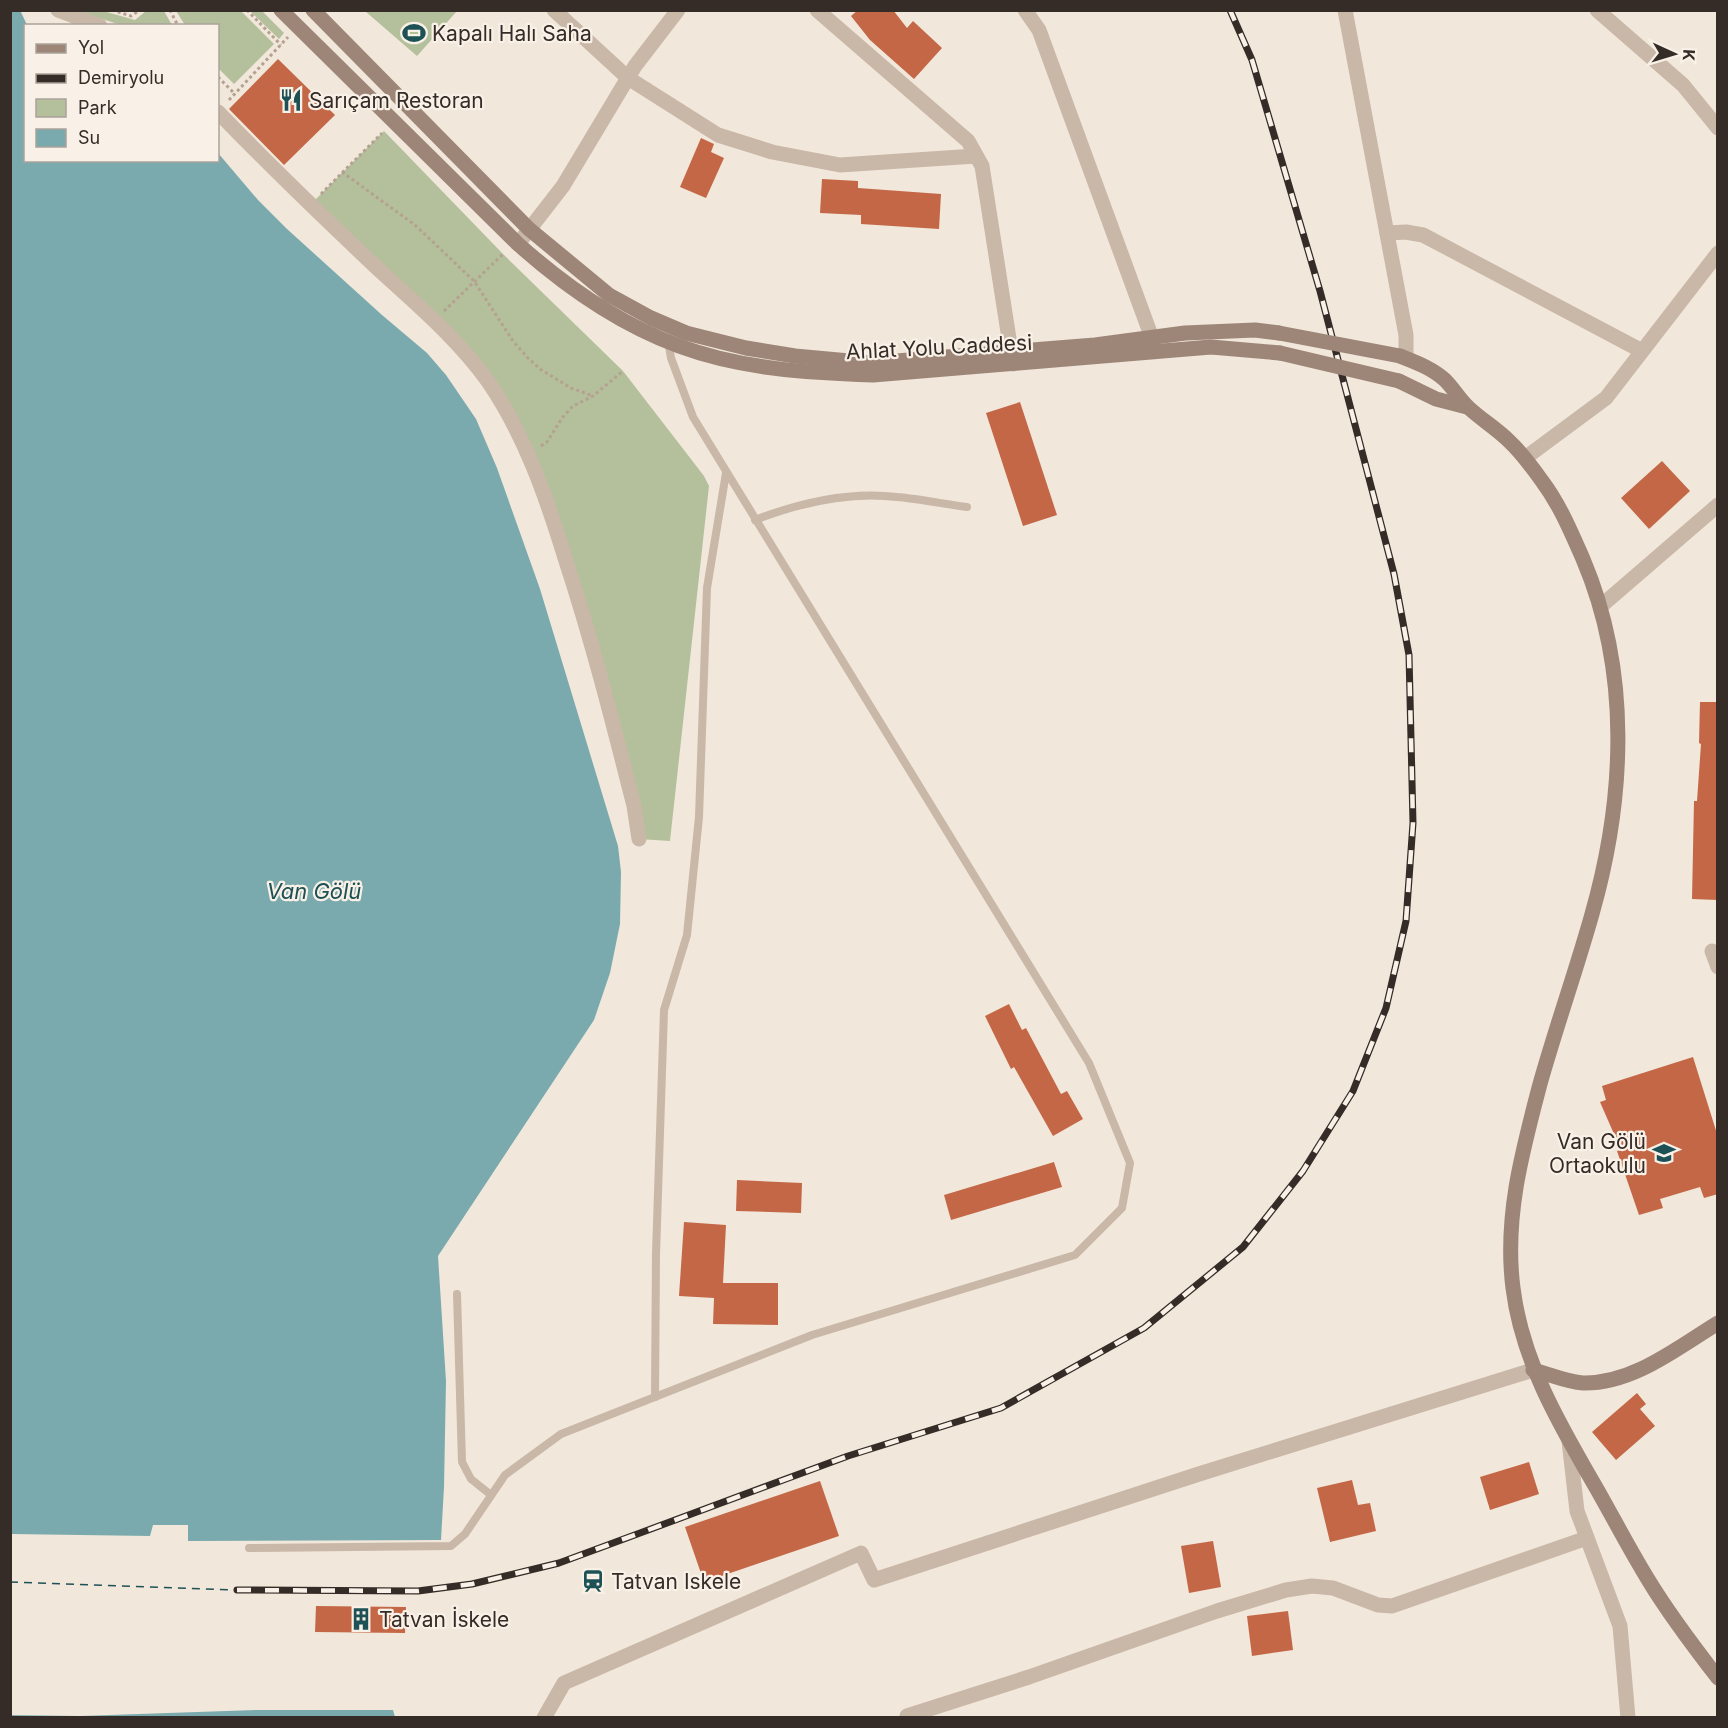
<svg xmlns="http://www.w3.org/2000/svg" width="1728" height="1728" font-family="Inter,sans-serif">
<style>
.green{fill:#b3c09b}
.water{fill:#7aaaae}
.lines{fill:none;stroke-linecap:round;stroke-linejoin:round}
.ferry{stroke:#1e5156;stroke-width:1.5;stroke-dasharray:8 6;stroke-linecap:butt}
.building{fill:#c46746}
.path{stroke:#b5a191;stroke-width:3;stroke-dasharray:3 3;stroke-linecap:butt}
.lane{stroke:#c9b7a7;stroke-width:8}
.street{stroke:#c9b7a7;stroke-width:15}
.secondary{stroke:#9d8678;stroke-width:15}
.rail-casing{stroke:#352c27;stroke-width:7}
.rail{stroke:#f9f1e7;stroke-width:4.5;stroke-dasharray:14;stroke-linecap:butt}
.secondary-bridge{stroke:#9d8678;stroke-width:15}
.labels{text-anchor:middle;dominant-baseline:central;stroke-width:4.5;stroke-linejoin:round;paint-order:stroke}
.poi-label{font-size:21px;fill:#352c27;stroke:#f9f1e7;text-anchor:start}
.street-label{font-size:21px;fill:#352c27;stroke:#f9f1e7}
.water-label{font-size:22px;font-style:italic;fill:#1e5156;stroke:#f9f1e7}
</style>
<rect width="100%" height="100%" fill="#f1e7db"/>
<g class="green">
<path d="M77 11H103L135 20 146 11H164L172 25H121Z"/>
<path d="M176 11H241L274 44 234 84 218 68V26L185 25Z"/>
<path d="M250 11H262L284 33 279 39Z"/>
<path d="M365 11H457L417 56Z"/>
<path d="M384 131 503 254 623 371 704 476 709 486 670 841 639 839 555 525 485 378 311 204Z"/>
</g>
<g class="water">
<path d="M20 10 27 25 26 26V160H218V153L258 200 287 229 382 315 427 353 446 375 476 419 497 468 540 589 618 846 621 872 620 924 610 973 594 1020 438 1256 446 1381 444 1487 441 1540 188 1541V1525H153L150 1536 11 1534 10 11Z"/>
<path d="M256 1710H393L395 1717H10L11 1715 80 1716Z"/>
</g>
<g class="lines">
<path class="ferry" d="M10 1582 237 1590"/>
</g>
<g class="building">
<path d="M858 10H893L907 28 913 21 942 48 914 79 870 40 851 16Z"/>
<path d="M278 59 335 115 284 165 229 109Z"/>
<path d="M701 138 714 144 711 152 724 158 706 198 680 187Z"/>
<path d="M822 179 858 181V188L941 194 939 229 861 224V215L820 213Z"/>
<path d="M1020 402 1057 515 1023 526 986 413Z"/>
<path d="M1662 461 1690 491 1649 529 1621 498Z"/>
<path d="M1700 702H1718V900L1692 899 1694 801H1697L1701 744 1699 743Z"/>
<path d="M1009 1004 1022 1030 1026 1028 1061 1094 1067 1091 1083 1119 1053 1136 1014 1067 1011 1069 985 1016Z"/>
<path d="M1693 1057 1718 1137V1194L1704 1198 1700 1187 1660 1199 1663 1208 1639 1215 1617 1151 1621 1150 1600 1102 1606 1100 1602 1086Z"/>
<path d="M1054 1162 1062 1187 951 1220 944 1195Z"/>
<path d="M737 1180 802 1183 801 1213 736 1211Z"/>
<path d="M684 1222 726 1225 723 1283H778V1325L713 1324 714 1298 679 1296Z"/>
<path d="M1637 1393 1646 1404 1640 1409 1655 1426 1616 1460 1592 1432Z"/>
<path d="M1529 1462 1539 1494 1490 1510 1480 1477Z"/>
<path d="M1352 1480 1358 1505 1370 1503 1376 1531 1330 1542 1317 1488Z"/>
<path d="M820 1481 839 1536 704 1582 685 1527Z"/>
<path d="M1213 1541 1221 1587 1189 1593 1181 1546Z"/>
<path d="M316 1606 406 1607 405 1633 315 1632Z"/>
<path d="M1288 1611 1293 1650 1252 1656 1247 1616Z"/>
</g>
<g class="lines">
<g class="path">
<path d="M112 10 131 16 140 10"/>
<path d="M170 10 178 26"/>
<path d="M247 10 281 45"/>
<path d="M218 77 235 94"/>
<path d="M229 100 288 37"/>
<path d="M342 172 415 225 474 281 513 341 528 358 540 369 571 388 593 396"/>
<path d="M321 194 382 133"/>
<path d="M444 311 503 254"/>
<path d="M541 446 547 442 562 418 573 406 593 396 623 371"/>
</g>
<g class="lane">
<path d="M755 520C799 503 849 491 897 497 920 499 944 504 967 507"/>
<path d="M457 1294 462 1462 471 1479 491 1495"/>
<path d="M655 1397 656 1254 664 1010 687 935 699 817 707 588 726 473"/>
<path d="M249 1548 451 1546 465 1534 505 1475 561 1434 812 1335 1075 1255 1122 1208 1130 1163 1089 1063 693 417 671 358 668 340"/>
</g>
<g class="street">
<path d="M58 10 100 26"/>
<path d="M554 10 628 78 718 135 772 152 840 165 976 156"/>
<path d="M817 10 968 141 982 166 1013 364"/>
<path d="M1025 10 1039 30 1152 338"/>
<path d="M1345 10 1406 335V358"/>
<path d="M1597 10 1683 85 1718 128"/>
<path d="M218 112C269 165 322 216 376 267 414 302 457 338 487 380 524 433 546 496 565 558 592 640 613 723 634 806L639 839"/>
<path d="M1387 233 1406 232 1423 235 1642 351"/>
<path d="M518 244 563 186 635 66 678 10"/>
<path d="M1525 458 1606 398 1718 253"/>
<path d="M1601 606 1718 505"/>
<path d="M1712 951 1718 967"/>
<path d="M1569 1441 1577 1511 1620 1626 1628 1718"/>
<path d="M907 1716 1029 1677 1217 1611 1286 1590 1312 1586 1333 1588 1378 1605 1392 1606 1587 1538"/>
<path d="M544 1718 564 1683 861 1553 874 1580 1199 1474 1533 1370"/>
</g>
<g class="secondary">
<path d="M281 10 518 244C565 286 619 324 679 346 741 369 808 373 873 375L1211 347 1280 353"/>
<path d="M313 10 529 229 609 295 651 318 686 333 746 348 795 356 871 363 1095 345 1185 333 1255 330 1279 333"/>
<path d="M1400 356C1415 362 1432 368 1445 380 1454 389 1460 400 1469 408 1482 420 1497 429 1509 441 1522 453 1532 467 1542 481 1560 505 1571 532 1583 559 1631 672 1625 798 1592 914 1576 971 1556 1027 1540 1084 1522 1152 1504 1218 1513 1288 1522 1362 1561 1427 1598 1491 1615 1521 1631 1552 1649 1581 1669 1614 1694 1647 1718 1678"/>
<path d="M1399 381 1436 399 1467 407"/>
<path d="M1533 1370C1549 1374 1567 1382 1583 1383 1633 1384 1677 1348 1718 1323"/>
</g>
<g class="rail-casing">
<path id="rail" d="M237 1590 418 1591 472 1584 559 1563 848 1456 1001 1408 1144 1328 1243 1247 1303 1171 1353 1091 1386 1008 1406 921 1413 823 1409 655 1394 574 1320 291 1252 60 1230 10"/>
</g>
<use href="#rail" class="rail"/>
<g class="secondary-bridge">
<path d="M1279 333 1400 356"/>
<path d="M1280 353 1399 381"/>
</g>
</g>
<defs>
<g id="stadium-bare" transform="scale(1.8)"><path d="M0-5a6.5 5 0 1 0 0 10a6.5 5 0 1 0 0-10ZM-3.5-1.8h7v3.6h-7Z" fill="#1e5156" stroke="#f9f1e7" stroke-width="2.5" paint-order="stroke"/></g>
<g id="restaurant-bare" transform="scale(1.8)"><path d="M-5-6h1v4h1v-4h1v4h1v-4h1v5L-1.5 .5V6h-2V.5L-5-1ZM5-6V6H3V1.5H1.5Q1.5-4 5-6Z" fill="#1e5156" stroke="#f9f1e7" stroke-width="2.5" paint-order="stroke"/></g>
<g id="school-bare" transform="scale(1.8)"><path d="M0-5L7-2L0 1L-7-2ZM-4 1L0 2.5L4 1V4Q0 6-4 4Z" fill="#1e5156" stroke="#f9f1e7" stroke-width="2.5" paint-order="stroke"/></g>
<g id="station-bare" transform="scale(1.8)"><path d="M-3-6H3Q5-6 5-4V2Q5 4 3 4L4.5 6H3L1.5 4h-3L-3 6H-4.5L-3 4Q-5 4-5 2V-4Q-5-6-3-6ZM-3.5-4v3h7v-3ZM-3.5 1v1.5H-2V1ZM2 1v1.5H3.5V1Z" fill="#1e5156" stroke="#f9f1e7" stroke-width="2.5" paint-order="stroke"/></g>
<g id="building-bare" transform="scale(1.8)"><path d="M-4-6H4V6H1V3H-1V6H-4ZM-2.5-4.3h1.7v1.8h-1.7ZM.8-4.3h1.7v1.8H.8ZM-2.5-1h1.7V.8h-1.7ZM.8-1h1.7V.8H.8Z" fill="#1e5156" stroke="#f9f1e7" stroke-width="2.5" paint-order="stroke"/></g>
</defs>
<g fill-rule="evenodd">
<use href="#stadium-bare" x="414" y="33"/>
<use href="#restaurant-bare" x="291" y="100"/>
<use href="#school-bare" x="1664" y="1153"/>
<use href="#station-bare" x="593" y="1581"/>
<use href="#building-bare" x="361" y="1619"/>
</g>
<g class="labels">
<g class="poi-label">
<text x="432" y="33">Kapalı Halı Saha</text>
<text x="309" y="100">Sarıçam Restoran</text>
<text x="1646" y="1141" text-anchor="end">Van Gölü<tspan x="1646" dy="24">Ortaokulu</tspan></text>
<text x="611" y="1581">Tatvan Iskele</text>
<text x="379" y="1619">Tatvan İskele</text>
</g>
<g class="street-label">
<text transform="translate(939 347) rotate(-3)">Ahlat Yolu Caddesi</text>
</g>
<g class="water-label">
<text x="314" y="891">Van Gölü</text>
</g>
</g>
<rect width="1728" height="1728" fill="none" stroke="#352c27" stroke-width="24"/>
<rect x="24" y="24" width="195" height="138" fill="#f9f1e7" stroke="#aba29a" stroke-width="1.5"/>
<rect x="36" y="44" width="30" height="9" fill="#9d8678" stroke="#aba29a" stroke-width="1.5"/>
<text x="78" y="54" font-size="18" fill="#352c27">Yol</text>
<rect x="36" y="74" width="30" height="9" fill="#352c27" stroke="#aba29a" stroke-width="1.5"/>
<text x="78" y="84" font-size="18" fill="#352c27">Demiryolu</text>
<rect x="36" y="99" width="30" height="18" fill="#b3c09b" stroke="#aba29a" stroke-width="1.5"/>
<text x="78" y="114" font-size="18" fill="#352c27">Park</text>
<rect x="36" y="129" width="30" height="18" fill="#7aaaae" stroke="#aba29a" stroke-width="1.5"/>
<text x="78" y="144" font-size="18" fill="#352c27">Su</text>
<g transform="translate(1674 54) rotate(94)" stroke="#f9f1e7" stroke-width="4.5" paint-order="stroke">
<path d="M0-4.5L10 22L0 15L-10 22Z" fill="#352c27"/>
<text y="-9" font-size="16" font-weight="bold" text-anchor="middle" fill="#352c27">K</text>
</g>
</svg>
